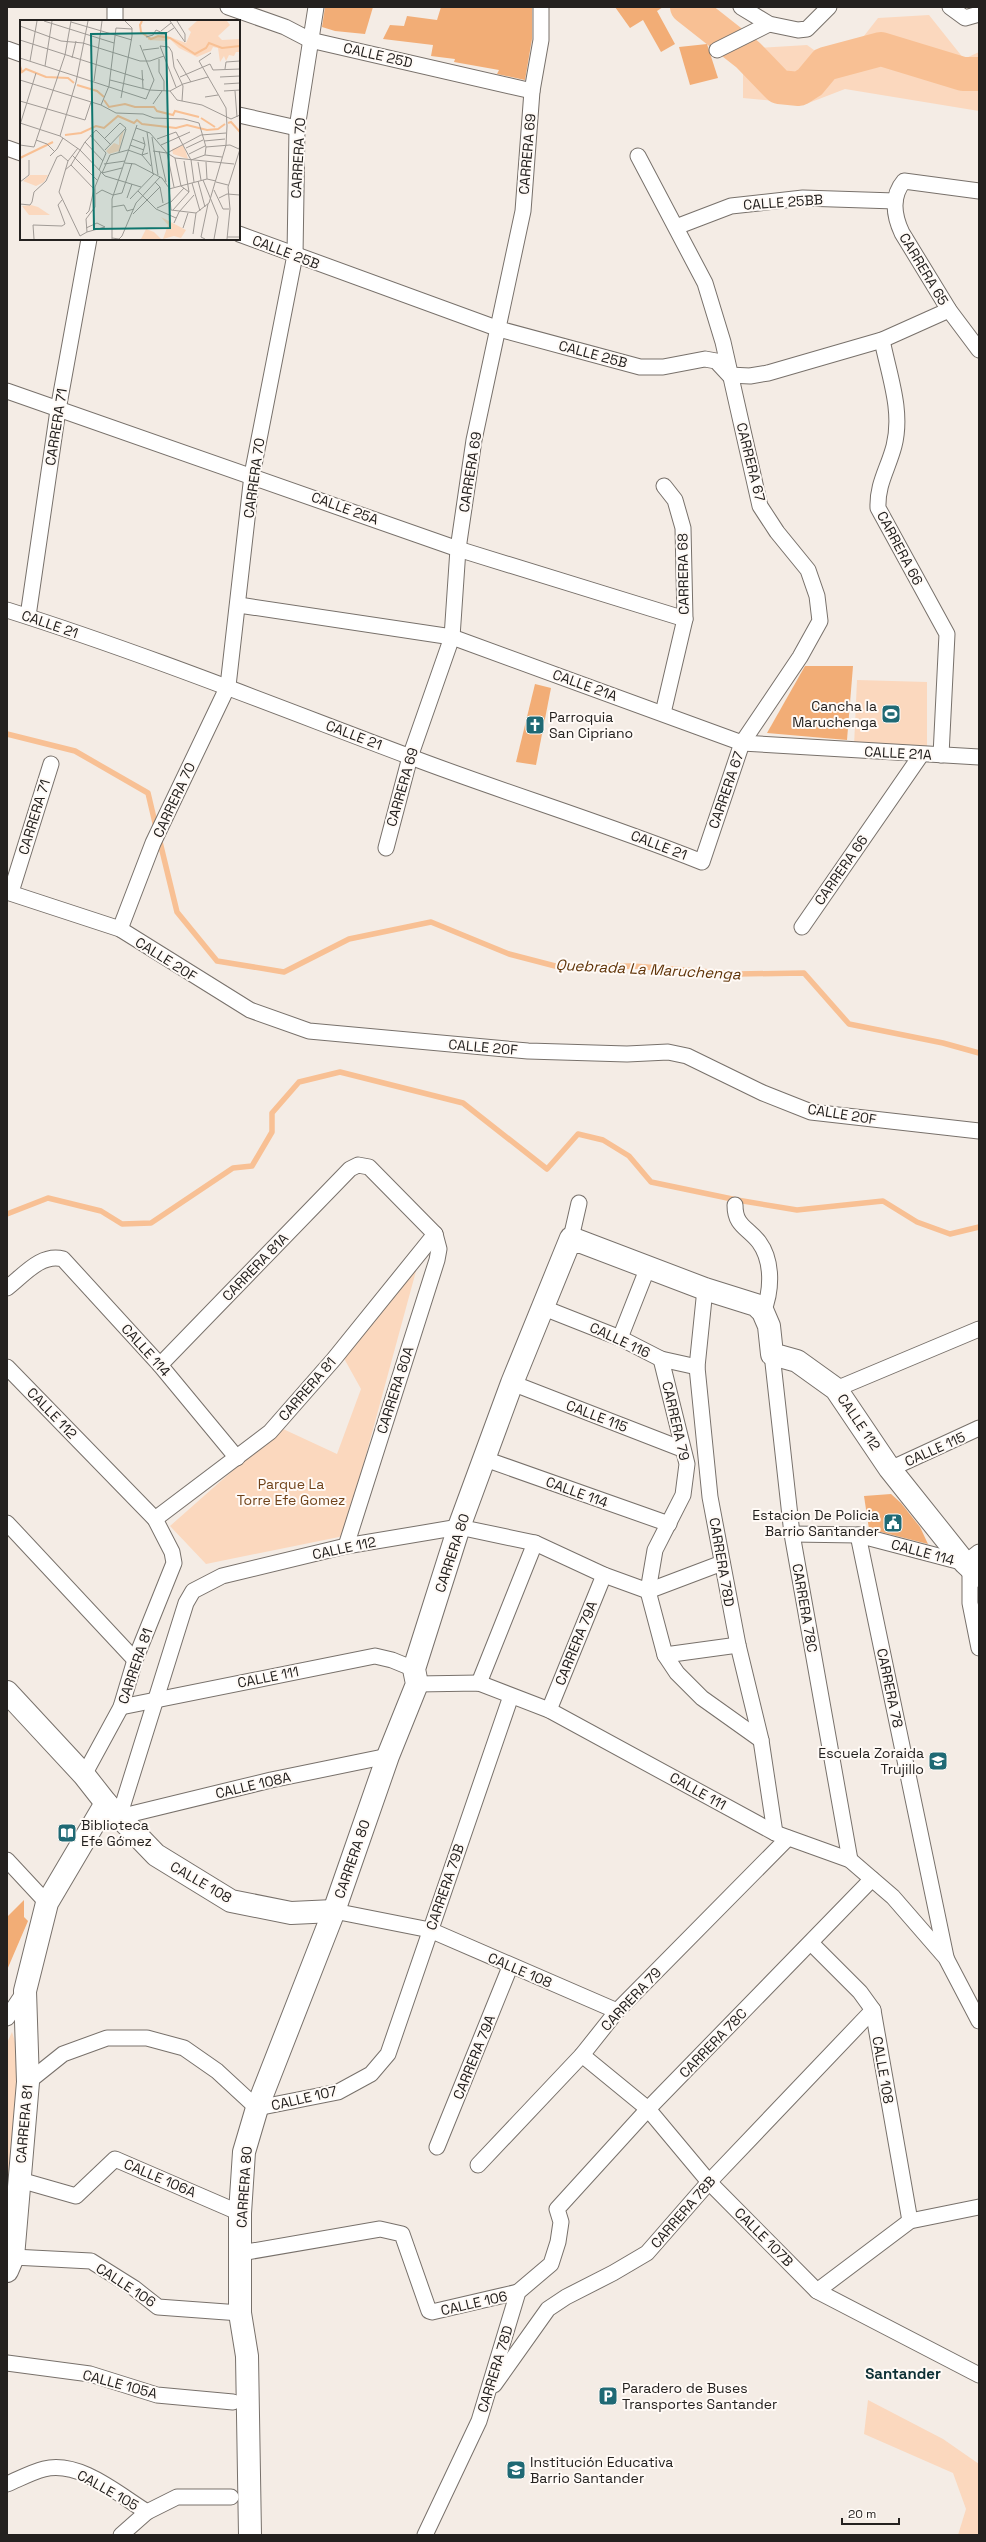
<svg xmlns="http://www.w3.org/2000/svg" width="986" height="2542" font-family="'Space Grotesk',sans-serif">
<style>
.green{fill:#fbd8be}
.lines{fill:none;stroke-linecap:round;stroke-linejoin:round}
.stream{stroke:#f8c094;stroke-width:5.5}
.river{stroke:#f8c094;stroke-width:34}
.building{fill:#f2ad76}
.street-casing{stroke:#78716b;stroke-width:17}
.secondary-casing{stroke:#78716b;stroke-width:24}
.street{stroke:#fff;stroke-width:15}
.secondary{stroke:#fff;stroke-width:22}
.labels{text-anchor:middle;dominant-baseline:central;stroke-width:4;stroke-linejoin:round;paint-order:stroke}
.street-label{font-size:14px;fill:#24211f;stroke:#fffaf6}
.poi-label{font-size:14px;fill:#24211f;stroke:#fffaf6;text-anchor:start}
.park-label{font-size:14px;fill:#70431a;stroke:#fffaf6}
.water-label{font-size:15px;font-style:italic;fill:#603408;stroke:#fffaf6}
.neighbourhood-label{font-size:15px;font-weight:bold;fill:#0d3035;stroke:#fffaf6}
.inset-river{fill:none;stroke:#f8c094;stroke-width:2}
.inset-road{fill:none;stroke:#a19b96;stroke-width:1}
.view{fill:#0f766e;fill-opacity:0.15;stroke:#0f766e;stroke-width:2}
.inset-edge{fill:none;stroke:#24211f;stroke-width:2}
</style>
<rect width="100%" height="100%" fill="#f4ece5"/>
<g class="green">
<path d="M929 15 964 59 979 52V111L845 89 806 104 743 98V49L807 45 839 68 878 18Z"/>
<path d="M857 680 927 682V749L854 746Z"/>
<path d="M419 1260 344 1536 206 1564 170 1526 281 1428 337 1454 361 1389 341 1353Z"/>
<path d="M12 2032C28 2076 12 2141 7 2187V2043Z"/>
<path d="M868 2400 943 2439 979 2464V2535H958L966 2509 953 2473 864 2434Z"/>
</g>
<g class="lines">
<g class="stream">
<path d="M7 734 75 751 148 793 156 827"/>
<path d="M159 838 177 912 217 961 284 972 349 939 431 922 509 954 559 967 633 966 737 974 804 973 849 1024 943 1043 979 1053"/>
<path d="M7 1214 48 1198 101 1211 122 1224 151 1223 233 1168 252 1166 272 1132V1113L299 1082 340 1072 463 1103 547 1169 578 1134 603 1140 629 1156 651 1182 737 1200 797 1210 883 1201 917 1222 950 1234 979 1227"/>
</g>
<path class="river" d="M687 7 748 55 779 87 799 89 810 82 825 64 881 49 963 74H979"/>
</g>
<g class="building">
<path d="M325 7H373L365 34 335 31 322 27Z"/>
<path d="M441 7H532V39L525 80 497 74 499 70 454 62 455 59 431 56 433 45 383 39 390 25 404 26 407 16 437 20Z"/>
<path d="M615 7H663L657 11 675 44 661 52 643 20 630 28Z"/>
<path d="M707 44 718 78 690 85 679 47Z"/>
<path d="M805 666H853L847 740 767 733Z"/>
<path d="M535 684 551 688 536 765 516 762Z"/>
<path d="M891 1494 901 1503 920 1527 928 1544 869 1529 864 1496Z"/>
<path d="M24 1900V1917L28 1921 7 1970V1917Z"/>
</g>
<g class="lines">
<g class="street-casing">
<g id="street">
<path d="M228 7 285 27 310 40 532 91"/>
<path d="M741 7 769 24 798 30 807 29 829 7"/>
<path d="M950 7 965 18 979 14"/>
<path d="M115 21V7"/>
<path d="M7 49 21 54"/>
<path d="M717 50 769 24"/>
<path d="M239 115 297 128"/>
<path d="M7 148 21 153"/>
<path d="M979 191 904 181C891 196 894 216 902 233L949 310 979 350"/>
<path d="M676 227 731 206 803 198 895 201"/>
<path d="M239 234 499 329 640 367H663L705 359 716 361 729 375 750 376 768 373 882 340 949 310"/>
<path d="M882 340C889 375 903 411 894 446 888 469 877 484 878 508L947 634 941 755"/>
<path d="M7 391 458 549 685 619"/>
<path d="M239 605 452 637 742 743 979 757"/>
<path d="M7 610C143 653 275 706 408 756 505 793 605 823 702 862L742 743 800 657 820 621 817 596 808 570 777 532 760 506 723 342 705 283 638 156"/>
<path d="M28 616 58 410 89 239"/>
<path d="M663 713 685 619 683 528 675 500 664 486"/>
<path d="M386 848 410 757 452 637 458 549 474 440 523 211 532 91 541 40V7"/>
<path d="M7 892 120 929 250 1010 309 1031 528 1051 627 1054 668 1052 687 1056 763 1093 811 1112 979 1131"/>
<path d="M11 892 51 764"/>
<path d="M802 927 921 755"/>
<path d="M120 929 153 843 228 686 252 475 295 255 297 128 316 7"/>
<path d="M735 1205C735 1226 747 1227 759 1242 773 1261 772 1291 763 1312"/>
<path d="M571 1238 579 1203"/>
<path d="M7 1288C24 1275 41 1253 63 1259L160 1365 237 1458"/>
<path d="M705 1289 697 1367 710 1497 738 1645 761 1740 775 1833"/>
<path d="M544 1308 620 1338 661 1359 697 1367"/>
<path d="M620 1338 648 1267"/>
<path d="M772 1354 792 1534 850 1860"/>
<path d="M661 1359 687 1464 683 1495 655 1550 648 1591 665 1655 677 1673 702 1698 761 1740"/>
<path d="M160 1365 350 1169 358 1165 369 1167 435 1234"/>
<path d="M7 1367 155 1519 172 1552 174 1563 135 1660 121 1707 84 1775"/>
<path d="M512 1383 682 1449"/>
<path d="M836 1389 979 1329"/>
<path d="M485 1459 669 1524"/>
<path d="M890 1469 979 1428"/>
<path d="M155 1519 270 1432 334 1359 435 1234"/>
<path d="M7 1523 135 1660"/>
<path d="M792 1534 858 1535 965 1563 979 1552"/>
<path d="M858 1535 946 1957"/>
<path d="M346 1546 437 1260 439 1249 435 1234"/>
<path d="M970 1570V1603L979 1648"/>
<path d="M665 1655 738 1645"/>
<path d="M479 1683 535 1543"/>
<path d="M417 1684 479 1683 549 1710 775 1833 850 1860 893 1897 946 1958 979 2021"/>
<path d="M121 1707 375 1656 392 1660 414 1669"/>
<path d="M549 1710 604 1575"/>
<path d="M119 1817 186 1603 193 1591 222 1576 346 1546 459 1527 535 1543 604 1575 648 1591 722 1563"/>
<path d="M119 1817 271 1780 388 1756"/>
<path d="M7 1860 47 1903"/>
<path d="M334 1911 430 1930 617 2011"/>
<path d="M811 1943 860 1992 873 2010 910 2221"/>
<path d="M7 2018 25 1991"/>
<path d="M582 2055 648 2109 709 2182 817 2291 979 2375"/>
<path d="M28 2082 63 2054 107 2038H147L184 2048 217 2071 257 2108 338 2092 371 2074 388 2054 511 1696"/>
<path d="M437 2147 510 1967"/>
<path d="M478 2165 582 2055 617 2011 788 1838"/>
<path d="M20 2180 76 2196 115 2159 240 2213"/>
<path d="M7 2253 13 2257 91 2261 134 2288 158 2307 240 2313"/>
<path d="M241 2253 380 2229 402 2234 429 2311 432 2312 518 2292"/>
<path d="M817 2291 910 2221 979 2207"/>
<path d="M7 2363 90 2374 157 2395 233 2402"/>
<path d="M494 2385 548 2309 566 2297 613 2273 647 2253 709 2182 873 2010"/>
<path d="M7 2484C19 2479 32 2472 44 2469 80 2460 119 2495 147 2512"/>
<path d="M121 2535 147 2512 177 2497H231"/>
<path d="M425 2535 479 2421 518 2292 551 2264 558 2242 561 2222 557 2209 648 2109 872 1879"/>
</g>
</g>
<g class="secondary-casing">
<g id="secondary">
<path d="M7 1692 84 1775 106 1803 156 1855 231 1901 291 1913 334 1911"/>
<path d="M7 2271 13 2257 28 2082 25 1991 47 1903 106 1803"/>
<path d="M250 2535 247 2356 240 2313V2213L244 2152 257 2108 334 1911 388 1756 417 1684 414 1669 459 1527 512 1383 571 1238 705 1289 756 1305 763 1312 769 1326 772 1354 797 1361 836 1389 890 1469 965 1563 979 1576"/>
</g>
</g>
<use href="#street" class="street"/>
<use href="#secondary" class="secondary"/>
</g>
<defs>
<g id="stadium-square" transform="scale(1)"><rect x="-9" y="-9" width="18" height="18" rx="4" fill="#1f6974" stroke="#fffaf6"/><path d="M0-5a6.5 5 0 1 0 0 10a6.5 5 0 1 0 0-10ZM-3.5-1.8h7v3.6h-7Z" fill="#fff"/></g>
<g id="church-square" transform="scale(1)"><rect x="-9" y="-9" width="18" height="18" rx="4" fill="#1f6974" stroke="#fffaf6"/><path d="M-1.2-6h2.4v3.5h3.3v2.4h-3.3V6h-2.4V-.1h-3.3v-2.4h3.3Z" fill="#fff"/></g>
<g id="civic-square" transform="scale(1)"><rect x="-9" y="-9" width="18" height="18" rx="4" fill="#1f6974" stroke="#fffaf6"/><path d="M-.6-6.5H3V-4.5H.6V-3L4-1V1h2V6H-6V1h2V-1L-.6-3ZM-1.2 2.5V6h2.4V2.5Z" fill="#fff"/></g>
<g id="school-square" transform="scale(1)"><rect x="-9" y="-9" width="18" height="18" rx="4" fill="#1f6974" stroke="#fffaf6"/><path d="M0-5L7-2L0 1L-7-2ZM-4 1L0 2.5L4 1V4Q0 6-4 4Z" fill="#fff"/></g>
<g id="library-square" transform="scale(1)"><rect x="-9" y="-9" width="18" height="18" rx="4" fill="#1f6974" stroke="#fffaf6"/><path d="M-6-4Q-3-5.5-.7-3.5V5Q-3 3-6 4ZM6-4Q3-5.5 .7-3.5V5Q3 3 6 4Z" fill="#fff"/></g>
<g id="parking-square" transform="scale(1)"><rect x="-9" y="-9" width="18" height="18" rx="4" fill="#1f6974" stroke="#fffaf6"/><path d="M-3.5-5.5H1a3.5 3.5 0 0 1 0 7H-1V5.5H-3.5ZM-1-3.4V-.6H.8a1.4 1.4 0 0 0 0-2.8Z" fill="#fff"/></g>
</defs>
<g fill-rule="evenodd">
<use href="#stadium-square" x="891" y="714"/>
<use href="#church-square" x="535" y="725"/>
<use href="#civic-square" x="893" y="1523"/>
<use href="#school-square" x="938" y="1761"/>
<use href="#library-square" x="67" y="1833"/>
<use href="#parking-square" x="608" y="2396"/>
<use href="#school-square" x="516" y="2470"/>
</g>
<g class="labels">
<g class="street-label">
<text transform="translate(378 55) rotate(13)">CALLE 25D</text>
<text transform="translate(527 154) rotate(-85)">CARRERA 69</text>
<text transform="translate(298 158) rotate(-87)">CARRERA 70</text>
<text transform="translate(783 202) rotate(-4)">CALLE 25BB</text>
<text transform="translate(286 252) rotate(21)">CALLE 25B</text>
<text transform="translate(924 269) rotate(59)">CARRERA 65</text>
<text transform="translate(593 354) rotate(15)">CALLE 25B</text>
<text transform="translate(56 427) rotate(-81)">CARRERA 71</text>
<text transform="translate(751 462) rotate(76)">CARRERA 67</text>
<text transform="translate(470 472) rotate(-81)">CARRERA 69</text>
<text transform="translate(254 478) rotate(-82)">CARRERA 70</text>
<text transform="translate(345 508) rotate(20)">CALLE 25A</text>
<text transform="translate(900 548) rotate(62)">CARRERA 66</text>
<text transform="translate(683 574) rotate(-91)">CARRERA 68</text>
<text transform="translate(50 624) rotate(19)">CALLE 21</text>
<text transform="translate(585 685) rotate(20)">CALLE 21A</text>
<text transform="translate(354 735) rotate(21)">CALLE 21</text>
<text transform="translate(898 753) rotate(3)">CALLE 21A</text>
<text transform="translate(402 787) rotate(-74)">CARRERA 69</text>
<text transform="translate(726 790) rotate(-71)">CARRERA 67</text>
<text transform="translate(174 800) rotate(-65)">CARRERA 70</text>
<text transform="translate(34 817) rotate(-73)">CARRERA 71</text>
<text transform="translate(659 845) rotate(21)">CALLE 21</text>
<text transform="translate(841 870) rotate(-55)">CARRERA 66</text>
<text transform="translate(166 959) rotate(32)">CALLE 20F</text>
<text transform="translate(483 1047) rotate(5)">CALLE 20F</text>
<text transform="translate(842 1114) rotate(9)">CALLE 20F</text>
<text transform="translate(255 1267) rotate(-46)">CARRERA 81A</text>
<text transform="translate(620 1340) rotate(25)">CALLE 116</text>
<text transform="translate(146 1350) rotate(48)">CALLE 114</text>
<text transform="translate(307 1389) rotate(-49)">CARRERA 81</text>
<text transform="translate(395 1390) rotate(-72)">CARRERA 80A</text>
<text transform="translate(52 1413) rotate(46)">CALLE 112</text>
<text transform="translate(597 1416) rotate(21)">CALLE 115</text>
<text transform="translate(676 1421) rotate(77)">CARRERA 79</text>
<text transform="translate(859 1422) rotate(56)">CALLE 112</text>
<text transform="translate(935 1449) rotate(-24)">CALLE 115</text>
<text transform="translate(577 1492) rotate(20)">CALLE 114</text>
<text transform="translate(344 1548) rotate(-12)">CALLE 112</text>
<text transform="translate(923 1552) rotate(15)">CALLE 114</text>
<text transform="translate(452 1553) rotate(-72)">CARRERA 80</text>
<text transform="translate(722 1562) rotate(80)">CARRERA 78D</text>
<text transform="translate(805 1608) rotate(80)">CARRERA 78C</text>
<text transform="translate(576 1643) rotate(-68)">CARRERA 79A</text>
<text transform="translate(135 1666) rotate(-71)">CARRERA 81</text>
<text transform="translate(268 1677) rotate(-11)">CALLE 111</text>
<text transform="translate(890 1688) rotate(78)">CARRERA 78</text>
<text transform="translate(253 1785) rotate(-13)">CALLE 108A</text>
<text transform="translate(698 1791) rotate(29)">CALLE 111</text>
<text transform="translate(352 1859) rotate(-71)">CARRERA 80</text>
<text transform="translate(201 1882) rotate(30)">CALLE 108</text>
<text transform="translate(445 1887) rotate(-71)">CARRERA 79B</text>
<text transform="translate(520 1970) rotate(23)">CALLE 108</text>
<text transform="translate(631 1999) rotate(-47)">CARRERA 79</text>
<text transform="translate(713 2043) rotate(-46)">CARRERA 78C</text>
<text transform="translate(474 2057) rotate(-68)">CARRERA 79A</text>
<text transform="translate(883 2070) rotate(80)">CALLE 108</text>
<text transform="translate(304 2098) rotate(-13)">CALLE 107</text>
<text transform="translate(24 2124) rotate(-85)">CARRERA 81</text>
<text transform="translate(160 2178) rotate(23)">CALLE 106A</text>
<text transform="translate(244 2187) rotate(-86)">CARRERA 80</text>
<text transform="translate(683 2212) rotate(-49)">CARRERA 78B</text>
<text transform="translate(764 2237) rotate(45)">CALLE 107B</text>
<text transform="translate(126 2285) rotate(33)">CALLE 106</text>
<text transform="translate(474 2303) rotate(-13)">CALLE 106</text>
<text transform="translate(495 2369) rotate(-73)">CARRERA 78D</text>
<text transform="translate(120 2384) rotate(15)">CALLE 105A</text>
<text transform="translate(108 2490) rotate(29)">CALLE 105</text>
</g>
<g class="poi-label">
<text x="877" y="706" text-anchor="end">Cancha la<tspan x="877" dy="16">Maruchenga</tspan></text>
<text x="549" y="717">Parroquia<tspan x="549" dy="16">San Cipriano</tspan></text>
<text x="879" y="1515" text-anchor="end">Estacion De Policia<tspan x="879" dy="16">Barrio Santander</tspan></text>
<text x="924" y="1753" text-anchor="end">Escuela Zoraida<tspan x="924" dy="16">Trujillo</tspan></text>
<text x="81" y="1825">Biblioteca<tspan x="81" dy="16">Efe Gómez</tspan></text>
<text x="622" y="2388">Paradero de Buses<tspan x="622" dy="16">Transportes Santander</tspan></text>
<text x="530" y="2462">Institución Educativa<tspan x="530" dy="16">Barrio Santander</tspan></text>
</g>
<g class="park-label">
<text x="291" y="1484">Parque La<tspan x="291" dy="16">Torre Efe Gomez</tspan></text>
</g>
<g class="water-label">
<text transform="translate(648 969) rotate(3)">Quebrada La Maruchenga</text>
</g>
<g class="neighbourhood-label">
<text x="903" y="2373">Santander</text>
</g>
</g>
<g transform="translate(20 20)">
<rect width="220" height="220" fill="#f4ece5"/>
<path d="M177 1H207L210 5 198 16 202 20 220 19V32H216L214 36 209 35 206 41 204 36 200 42 198 28 193 27 191 31 177 37 159 28 150 19 146 21 128 20V17L135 18 142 14 166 23 171 12 168 9ZM104 110 99 131 89 134 86 131 94 123 99 125V117ZM163 125 166 132 168 139 153 134 152 129ZM10 155H28L24 162 16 166 3 161ZM11 185 18 187 30 195H9L2 186ZM141 197 166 210 161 218 154 216 143 219 148 205ZM126 209 134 212 141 219H121Z" fill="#fbd8be"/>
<path class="inset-river" d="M122 1 120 5 121 12 131 19 138 16 150 18 175 34 186 28 189 23 202 28 220 26M0 46 2 52 6 49 26 57 48 58 54 63M57 65 77 71 84 77M84 80 89 87 105 84 115 87H134L137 91 153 95 155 91 179 97M181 98 195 107M208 103 211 102 220 112M45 115 61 113 76 106 84 108 98 96 114 103 117 100 122 104 156 108 167 105 187 110 198 109 205 104M0 138 33 122"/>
<path class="inset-road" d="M24 1 94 23M150 1 165 22M157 1 165 14V22M51 2 112 20M0 6 41 21 63 23 120 41H130L144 36M136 10 145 14 154 8M141 11 151 3M126 17 133 15 136 10M0 20 124 60M123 30 139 28M0 38 126 79 134 60 120 25M52 38 56 21M139 39V52L144 61V71M157 39 171 62M10 41 17 1M25 46 32 1M205 49 206 42 220 41M122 50 123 68M160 57 190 44 193 50 220 49M200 57 220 56M0 60 81 85 96 93 123 94 134 98 164 99 179 103 186 127 185 135M90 60 129 70 150 71M74 61 82 1M204 64 220 63M156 67 140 26 149 27 152 32 154 47 163 66 162 81M150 71 157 80 182 85 211 99 220 95M150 71 163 64 188 57M204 71 220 70M215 71 217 97M185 77 198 75M101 78 112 16V8L105 1M0 81 65 100 71 82M133 84 142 71M81 85 89 66 96 8 112 9M0 103 40 116 60 130 85 156 121 167M0 105 16 53M116 108 130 113 147 133 155 138 214 144M127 112 133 154M70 115 86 133 79 150M40 116 56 62 68 1M123 117 125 125 122 135 131 146M132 117 138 155M85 118 100 103 106 108M112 119 125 124M137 119 156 112 171 140 174 162M16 120 27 124 35 132M184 121 205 119M65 122 83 141M0 125 14 127 45 35 51 1M110 125 124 130M141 125 170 112M186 127 210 125 219 129 220 125M58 128 48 141 39 172 60 216 67 212 66 199 75 187V167L81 152M166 128 183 120M85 130 106 108M133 131 147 133 181 115 206 113M139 131 146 162M99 132 106 109M147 133 154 167M169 134 185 126M52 135 77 160M30 136 37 129 43 118M155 138 161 166 169 172M171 140 185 135 202 137M178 142 181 160M186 142 187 159M105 143 115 144 142 158 149 168 151 190 176 193 189 183 206 125 207 106 206 88 179 41 191 33M84 144 105 141M51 145 74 169M45 150 51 145 65 122 76 110 91 125M82 153 90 135 108 130 122 135 128 133M82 153 102 148M183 160 198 197 194 219M178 161 185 187M0 162 9 155V140M135 162 140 167 143 183M196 162 208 165M172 163 180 191M149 169 187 159 196 161M194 170 203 189H209M118 171 136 189 156 198M76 174 82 170 93 175 102 173 112 143M107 178 112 164M199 178 207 174 220 175M110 179 134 154M150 183 164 168M0 184 10 185 12 182 14 172 26 161 37 137 41 135 48 141M92 187 104 185 107 191 114 189M137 188 150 182M153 190 169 172 164 141M66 194 69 191 74 169M113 194 140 167M154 203 159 192 174 175M66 208 77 203 85 207 67 212M163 208 168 193M173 214 176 193M207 217H220M92 218 99 219 102 216 116 183 140 157M14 219 13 205 42 206 45 204 38 185 42 180M92 219V179L117 105M185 219 181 217 188 184M207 219 210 189 208 167 220 129"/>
<path class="view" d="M146 13 150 208 74 209 71 14Z"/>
<rect width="220" height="220" class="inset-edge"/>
</g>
<rect width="986" height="2542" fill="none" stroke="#24211f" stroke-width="16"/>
<path d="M842 2518v6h57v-6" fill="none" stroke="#24211f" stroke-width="2"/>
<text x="848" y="2518" font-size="12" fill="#24211f" stroke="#fffaf6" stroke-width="3" paint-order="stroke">20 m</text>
</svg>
